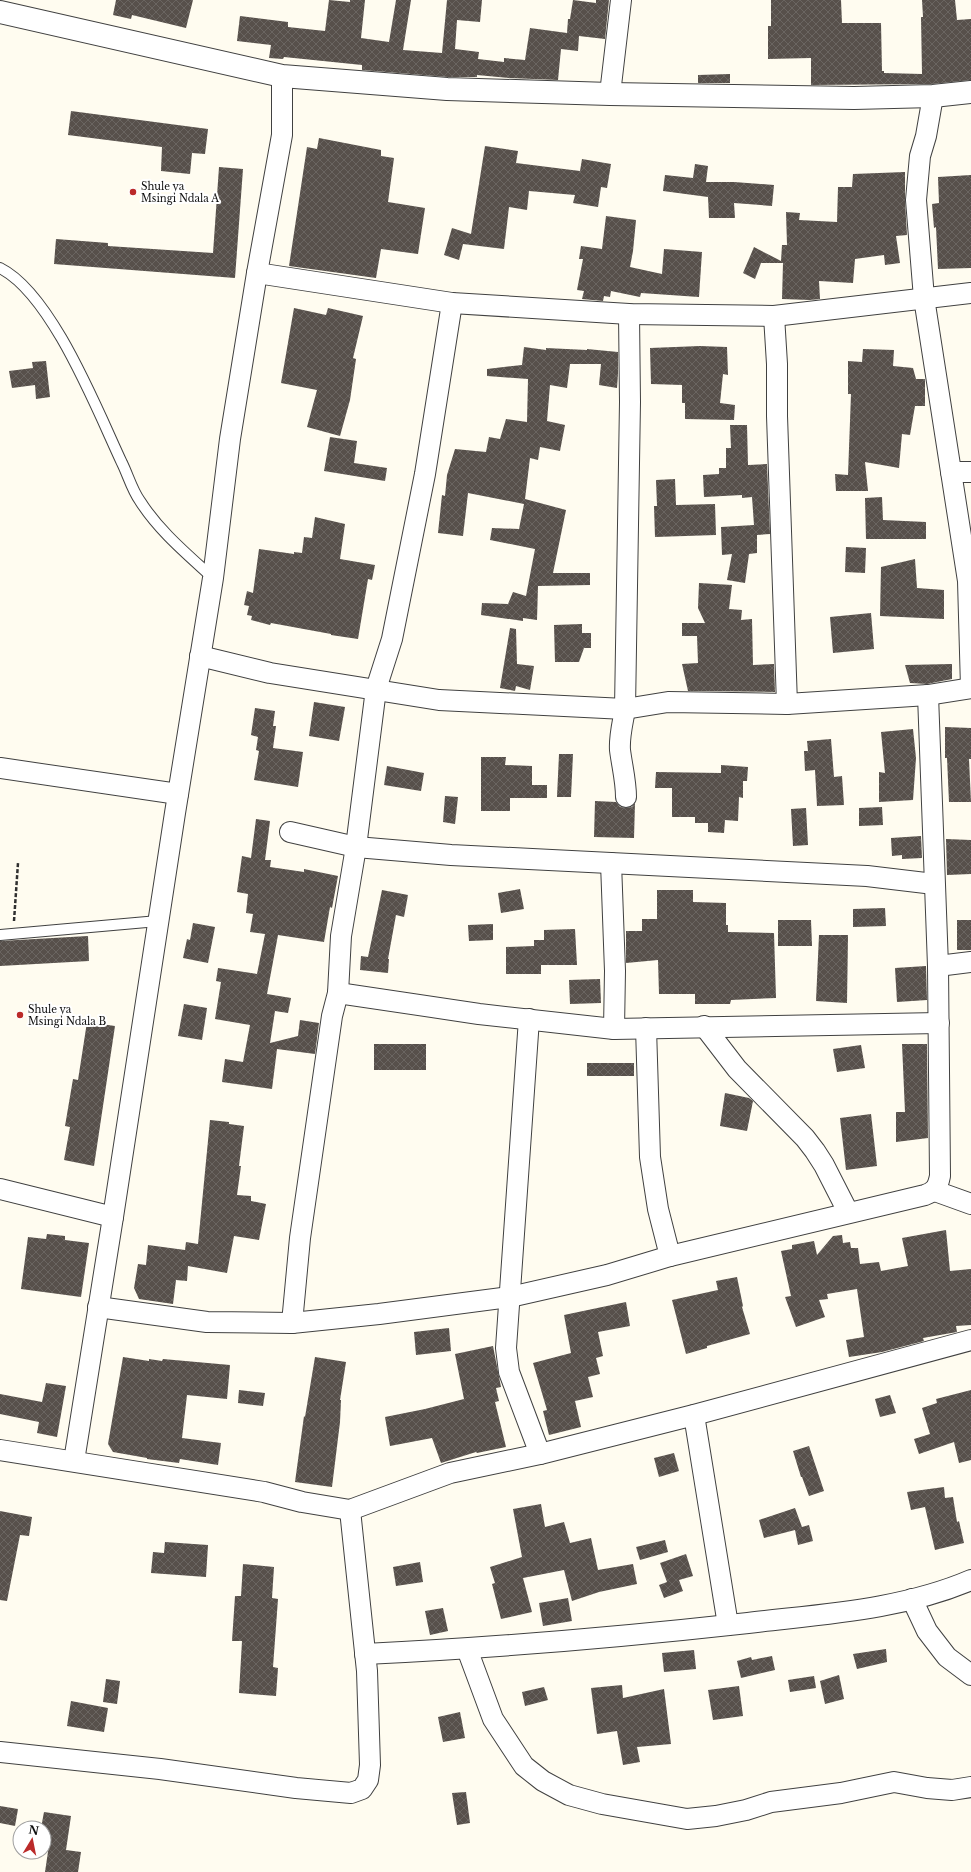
<svg xmlns="http://www.w3.org/2000/svg" width="971" height="1872" font-family="'Libre Baskerville',serif">
<style>
.building{fill:url(#building-cross-hatch)}
.lines{fill:none;stroke-linecap:round;stroke-linejoin:round}
.service-casing{stroke:#414141;stroke-width:12}
.minor-casing{stroke:#414141;stroke-width:22}
.tertiary-casing{stroke:#414141;stroke-width:24}
.path{stroke:#303030;stroke-width:2.5;stroke-dasharray:4 2;stroke-linecap:butt}
.service{stroke:#fff;stroke-width:10}
.minor{stroke:#fff;stroke-width:20}
.tertiary{stroke:#fff;stroke-width:22}
.poi-dot{fill:#bb2a29;stroke:#fff;stroke-width:1.5}
.labels{text-anchor:middle;dominant-baseline:central;stroke-width:4;stroke-linejoin:round;paint-order:stroke}
.poi-label{font-size:10px;fill:#0e0e0e;stroke:#fff;text-anchor:start}
</style>
<defs>
<pattern id="building-cross-hatch" width="8" height="8" patternUnits="userSpaceOnUse"><rect width="8" height="8" fill="#57504b"/><path d="M0 0l8 8M0 8l8-8" fill="none" stroke="#6a6561"/></pattern>
</defs>
<rect width="100%" height="100%" fill="#fffcf0"/>
<g class="building">
<path d="M116 0H193L186 28 132 15 131 19 113 15Z"/>
<path d="M329 0 350 2V0H365L361 38 389 42 396 0H411L403 50 442 53 447 0H482L480 22 457 20 455 49 479 52 478 59 504 62V58L525 60 530 28 567 33 568 19H570L573 0 596 3V0H609L605 39 579 36 578 51 561 49 558 80 509 78 477 75V77H448L362 70V65L284 57 283 59 269 58 271 45 237 41 240 16 288 22V27L325 31Z"/>
<path d="M771 0H841L842 23H881L882 71H884V73L922 74 921 17H923L922 0H955L957 20 971 19V80L932 84 811 85V58L768 59V26H771Z"/>
<path d="M730 74V83H698V75Z"/>
<path d="M71 111 208 129 205 154 192 153 190 174 161 171 162 147 68 135Z"/>
<path d="M319 138 381 150V156L394 158 388 202 425 208 418 254 381 249 376 278 289 266 307 147 317 149Z"/>
<path d="M485 146 518 151 516 163 580 171 582 159 611 164 607 188 601 187 598 207 573 203 575 195 529 191 527 210 509 207 504 249 463 244 459 260 444 255 452 228 471 234Z"/>
<path d="M695 164 708 166 706 182H734L774 185 772 206 734 203 735 218H709L708 197 663 191 665 175 693 178Z"/>
<path d="M219 167 243 169 235 278 54 264 56 239 108 243V246L213 253Z"/>
<path d="M905 172V201L907 235 896 236 900 263 885 265 884 255 855 259 853 283 819 281 820 299 810 300 782 299 783 263H761L755 279 743 273 754 247 781 261 782 245H787L786 212 800 213 799 220 837 222 838 187H852L853 174Z"/>
<path d="M971 175V268L938 269 936 227 934 228 932 204 939 203 938 177Z"/>
<path d="M606 216 636 220 633 251 630 267 662 274 664 249 702 252 699 297 641 293 640 297 611 291 610 297 604 296 603 301 582 299 584 291 577 290 583 259H579L581 246 602 249Z"/>
<path d="M294 308 326 315 328 308 363 316 353 358 356 359 350 400 340 436 307 427 317 390 281 383Z"/>
<path d="M700 346 727 347 728 375 723 374 720 403 735 405 734 420 685 419V403H682V385L651 384 650 348Z"/>
<path d="M524 347 546 350V348L587 350V349L618 352V374L617 388 599 385 601 364H570L567 388 550 385 547 421 565 425 560 451 540 447 538 460 530 458 525 499 566 510 553 573H590V585L538 586 537 620 523 618V621L481 615 482 603 508 604 513 592 526 596 535 549 490 540 492 528 519 529 524 504 468 493 463 536 438 533 442 495 445 496 447 475 455 449 486 452 489 437 500 439 506 419 527 422 528 379 487 376V369L522 365Z"/>
<path d="M863 349 894 350 893 366 913 368 916 379H925V406H915L910 435 902 434 899 468 865 462 868 491H836L835 474 848 475 851 394H848V361L862 362Z"/>
<path d="M46 361 50 397 36 399 35 385 12 388 9 371 33 368 32 362Z"/>
<path d="M730 425H747L748 465 767 464 770 534 757 535V553L749 554 745 583 727 580 732 554 722 555 721 527 754 525 752 497 742 498V495L704 497 703 475 719 474V468H726V448H731Z"/>
<path d="M330 437 357 441 354 463 387 468 385 481 324 471Z"/>
<path d="M675 479 676 505 715 504 716 535 655 537 654 506H657L656 480Z"/>
<path d="M882 497 883 520 926 522V539H866L865 498Z"/>
<path d="M315 517 345 524 340 559 375 565 372 580 368 579 358 639 331 635V634L271 623 270 625 251 620 252 616 247 615 249 606 244 605 247 591 253 593 259 549 294 554V552L302 553 304 537 312 538Z"/>
<path d="M846 547 866 548 865 573 845 572Z"/>
<path d="M915 559 917 588 944 590V619L880 616 881 567Z"/>
<path d="M699 583 732 585 729 609 742 610 741 620 752 619 753 665 774 664 775 692 688 691 682 664 698 663 697 636H682V623H705L698 608Z"/>
<path d="M871 613 874 649 833 653 830 617Z"/>
<path d="M582 624V633H591V648H584L579 662H555L554 625Z"/>
<path d="M510 628 516 629 517 664 534 666 530 690 516 686 515 691 500 688Z"/>
<path d="M952 664V679L927 684 910 683 905 665Z"/>
<path d="M314 702 345 707 339 741 309 736Z"/>
<path d="M255 708 275 711 273 726H276L273 748 303 752 298 787 254 780 259 751 256 750 258 737 251 735Z"/>
<path d="M945 727 971 728V759H969L971 802H949L947 758H945Z"/>
<path d="M913 729 916 758 913 800 879 802V772L885 773 881 732Z"/>
<path d="M831 739 834 777 842 776 844 805 817 806 815 770 805 771 804 751H808L807 741Z"/>
<path d="M559 754H573L571 797H557Z"/>
<path d="M481 757H506L505 765 532 766V785H547V798H510V811H481Z"/>
<path d="M721 765 748 767 747 781H743V798L739 797 738 821 725 820 724 833 708 832V823H695V817H672V788H655L656 772 721 773Z"/>
<path d="M387 766 424 773 421 791 384 785Z"/>
<path d="M445 796 458 797 455 824 443 822Z"/>
<path d="M595 801 616 802 620 807 626 808 632 807 635 803 634 838 594 837Z"/>
<path d="M882 807 883 825 859 826V808Z"/>
<path d="M806 808 808 845 793 846 791 809Z"/>
<path d="M256 819 270 821 265 860H271L270 867 304 872V869L338 876 332 908 330 907 324 942 278 935 267 994 291 998 288 1013 275 1011 270 1043 298 1036 300 1020 319 1023 315 1054 277 1049 272 1089 222 1082 225 1059 243 1062 250 1025 215 1019 221 982 216 981 218 968 257 974 265 934 250 932 253 914 246 913 248 894 237 892 242 856 251 858Z"/>
<path d="M921 836 922 858 902 859V855L892 856 891 838Z"/>
<path d="M946 839 971 840V874L947 875Z"/>
<path d="M520 889 524 909 501 913 498 893Z"/>
<path d="M382 890 408 895 404 917 396 915 388 959H389L388 973 360 970 361 956 368 957Z"/>
<path d="M657 890H693V902L726 903V925H728V932L774 933 776 998 731 1000 730 1004H695V994H659L658 960 626 963V931H642V919H657Z"/>
<path d="M885 908 886 926 853 927V909Z"/>
<path d="M778 920H811L812 946H778Z"/>
<rect x="957" y="920" width="14" height="30"/>
<path d="M193 923 215 927 208 963 183 958 187 939 190 940Z"/>
<path d="M493 924V940L469 941 468 925Z"/>
<path d="M575 929 577 965H541V974H506V947L534 946V940H544V930Z"/>
<path d="M819 935H848L847 1003 816 1001Z"/>
<path d="M88 936 89 961 0 966V941Z"/>
<path d="M926 966 927 1000 897 1002 895 968Z"/>
<path d="M600 979 601 1003 570 1004 569 980Z"/>
<path d="M184 1004 207 1008 202 1040 178 1036Z"/>
<path d="M87 1022 115 1026 94 1166 64 1160 70 1127 65 1126 73 1079 78 1080Z"/>
<rect x="374" y="1044" width="52" height="26"/>
<path d="M902 1044H927L928 1138 896 1142V1112H905Z"/>
<path d="M861 1045 865 1068 837 1072 833 1049Z"/>
<rect x="587" y="1063" width="47" height="13"/>
<path d="M725 1093 749 1098 753 1101 747 1131 720 1126Z"/>
<path d="M871 1114 877 1166 846 1170 840 1118Z"/>
<path d="M210 1120 229 1122V1124L244 1126 239 1166H241L237 1195 251 1196V1201L266 1204 259 1240 234 1236 227 1273 188 1266 187 1281 176 1280 173 1304 139 1299 134 1288 138 1264 146 1265 148 1245 185 1250 186 1242 198 1244Z"/>
<path d="M946 1230 950 1271 971 1269V1325L956 1326 957 1332 923 1338 924 1341 882 1352 849 1357 846 1340 864 1337 857 1289 827 1294 828 1299 819 1300 825 1317 796 1327 785 1297 791 1296 781 1251 792 1249V1245L814 1241 817 1255 833 1236 842 1235 843 1243 850 1242 851 1248H858L860 1264 879 1262 881 1271 908 1266 902 1238Z"/>
<path d="M47 1234 65 1236V1240L89 1243 81 1297 21 1289 28 1237 46 1239Z"/>
<path d="M737 1277 743 1306 742 1307 750 1334 707 1346V1348L686 1354 672 1300 718 1290 716 1281Z"/>
<path d="M626 1302 630 1326 598 1332 603 1356 596 1358 600 1374 588 1377 593 1397 575 1401 581 1427 549 1435 543 1411 547 1410 533 1363 571 1353 564 1315Z"/>
<path d="M449 1328 451 1351 416 1355 414 1332Z"/>
<path d="M493 1346 501 1387 496 1388 499 1401 495 1402 506 1447 477 1453 476 1452 441 1463 432 1438 390 1446 385 1417 425 1409 464 1399 455 1354Z"/>
<path d="M123 1357 149 1361V1359L162 1361 163 1359 230 1365 227 1399 187 1395 182 1438 221 1443 218 1465 180 1459 179 1463 147 1459V1458L113 1452 108 1444Z"/>
<path d="M315 1357 346 1362 340 1400H341L340 1422 332 1487 295 1482 304 1416 305 1417Z"/>
<path d="M46 1383 66 1386 57 1437 37 1433 39 1422 0 1414V1394L42 1402Z"/>
<path d="M239 1390 265 1393 263 1406 238 1403Z"/>
<path d="M971 1390V1460L959 1463 954 1442 919 1454 914 1439 930 1434 922 1408 937 1403 936 1399Z"/>
<path d="M890 1395 896 1413 880 1417 875 1399Z"/>
<path d="M809 1446 824 1491 809 1496 802 1477H801L793 1451Z"/>
<path d="M674 1453 679 1471 659 1477 654 1458Z"/>
<path d="M944 1487 945 1498 953 1497 957 1522 959 1521 964 1543 935 1550 925 1507 911 1510 907 1492Z"/>
<path d="M541 1504 545 1527 564 1522 570 1543 591 1538 598 1570 633 1564 637 1584 599 1592 572 1601 564 1570 523 1578 532 1612 501 1619 492 1584 495 1583 490 1567 522 1557 513 1509Z"/>
<path d="M795 1508 802 1527 809 1525 813 1541 798 1545 795 1530 764 1538 759 1520Z"/>
<path d="M0 1511 32 1517 29 1536 20 1535 7 1601 0 1600Z"/>
<path d="M665 1540 668 1552 640 1560 636 1547Z"/>
<path d="M165 1542 208 1545 206 1577 151 1573 153 1552 164 1553Z"/>
<path d="M686 1554 693 1576 679 1580 683 1591 664 1598 659 1585 667 1582 660 1563Z"/>
<path d="M420 1562 423 1582 396 1586 393 1567Z"/>
<path d="M243 1564 274 1567 272 1598 278 1599 273 1667 278 1668 276 1696 239 1693 242 1641H232L235 1596H241Z"/>
<path d="M568 1598 572 1621 543 1626 539 1603Z"/>
<path d="M443 1608 448 1631 430 1635 425 1611Z"/>
<path d="M886 1649 887 1662 857 1669 853 1654Z"/>
<path d="M694 1650 696 1669 664 1672 662 1653Z"/>
<path d="M772 1656 775 1670 741 1678 737 1661 751 1657 752 1660Z"/>
<path d="M839 1675 844 1699 825 1704 820 1681Z"/>
<path d="M814 1676 816 1688 790 1692 788 1680Z"/>
<path d="M106 1679 120 1681 117 1704 103 1702Z"/>
<path d="M622 1685 623 1698 664 1689 671 1744 637 1747 640 1762 623 1765 617 1731 597 1734 591 1688Z"/>
<path d="M739 1686 743 1716 713 1720 708 1690Z"/>
<path d="M544 1687 548 1700 525 1706 522 1692Z"/>
<path d="M71 1701 108 1708 104 1732 67 1726Z"/>
<path d="M460 1712 465 1738 443 1742 438 1717Z"/>
<path d="M466 1792 470 1823 457 1825 452 1793Z"/>
<path d="M0 1806 18 1809 15 1826 0 1823Z"/>
<path d="M44 1812 71 1816 66 1850 81 1852 78 1872H45L50 1838 44 1837V1828H41Z"/>
</g>
<g class="lines">
<g class="service-casing">
<g id="service">
<path d="M0 268C52 294 97 410 122 463 128 475 132 490 140 501 159 531 187 554 213 578"/>
<path d="M0 935 158 921"/>
</g>
</g>
<g class="minor-casing">
<g id="minor">
<path d="M610 94 621 0"/>
<path d="M933 96 926 136 920 156 916 200 924 298 968 581 971 688"/>
<path d="M257 273 452 303 629 314 774 316 971 293"/>
<path d="M774 316 777 364V416L787 704"/>
<path d="M951 472H971"/>
<path d="M200 656 270 673 439 700 625 709 668 702 787 704 928 695 971 688"/>
<path d="M0 768 178 794"/>
<path d="M626 797C626 781 622 766 620 750 619 736 623 722 625 709L630 402 629 314"/>
<path d="M290 832 356 847 451 855 867 876 934 884"/>
<path d="M611 863 615 971 614 1029"/>
<path d="M938 966 971 962"/>
<path d="M338 993 479 1014 614 1029 939 1023"/>
<path d="M529 1019 506 1348 509 1372 540 1454"/>
<path d="M704 1026 737 1069 805 1138 815 1151 824 1165 848 1212"/>
<path d="M646 1028 650 1157 658 1209 670 1256"/>
<path d="M0 1189 113 1217"/>
<path d="M935 1191 971 1204"/>
<path d="M98 1307 207 1322 292 1323 379 1314 510 1297 607 1275 670 1256 925 1195C936 1191 938 1186 940 1176L938 966 928 695"/>
<path d="M292 1323 300 1238 332 1016 338 993 341 936 356 847 376 689 392 639 425 474 452 303"/>
<path d="M694 1415 728 1625"/>
<path d="M0 1450 264 1492 302 1502 350 1510 450 1473 540 1454 694 1415 971 1340"/>
<path d="M74 1461 113 1217 175 813 213 578 230 439 257 273 282 135V76"/>
<path d="M912 1599 927 1631 947 1657 971 1675"/>
<path d="M467 1649 493 1719 524 1766 543 1781 569 1795 602 1804 687 1819 716 1816 746 1810 771 1802 841 1793 894 1782 927 1788 952 1790 971 1787"/>
<path d="M365 1654C493 1648 621 1637 748 1623 823 1614 901 1610 971 1580"/>
<path d="M0 1752 160 1769 296 1788 351 1793 362 1789 368 1780 370 1765 367 1671 350 1510"/>
</g>
</g>
<g class="tertiary-casing">
<path id="tertiary" d="M0 12 282 76 447 89 610 94 854 98 933 96 971 92"/>
</g>
<path class="path" d="M14 921 18 863"/>
<use href="#service" class="service"/>
<use href="#minor" class="minor"/>
<use href="#tertiary" class="tertiary"/>
</g>
<g class="poi-dot">
<circle cx="133" cy="192" r="4"/>
<circle cx="20" cy="1015" r="4"/>
</g>
<g class="labels">
<g class="poi-label">
<text x="141" y="186">Shule ya<tspan x="141" dy="12">Msingi Ndala A</tspan></text>
<text x="28" y="1009">Shule ya<tspan x="28" dy="12">Msingi Ndala B</tspan></text>
</g>
</g>
<g transform="translate(32 1840) rotate(10)"><circle r="19" fill="#ffffff" stroke="#9f9f9f"/>
<path d="M0-3L7 15L0 10L-7 15Z" fill="#bb2a29"/>
<text y="-6" font-size="11" font-weight="bold" text-anchor="middle" fill="#0e0e0e">N</text>
</g>
</svg>
